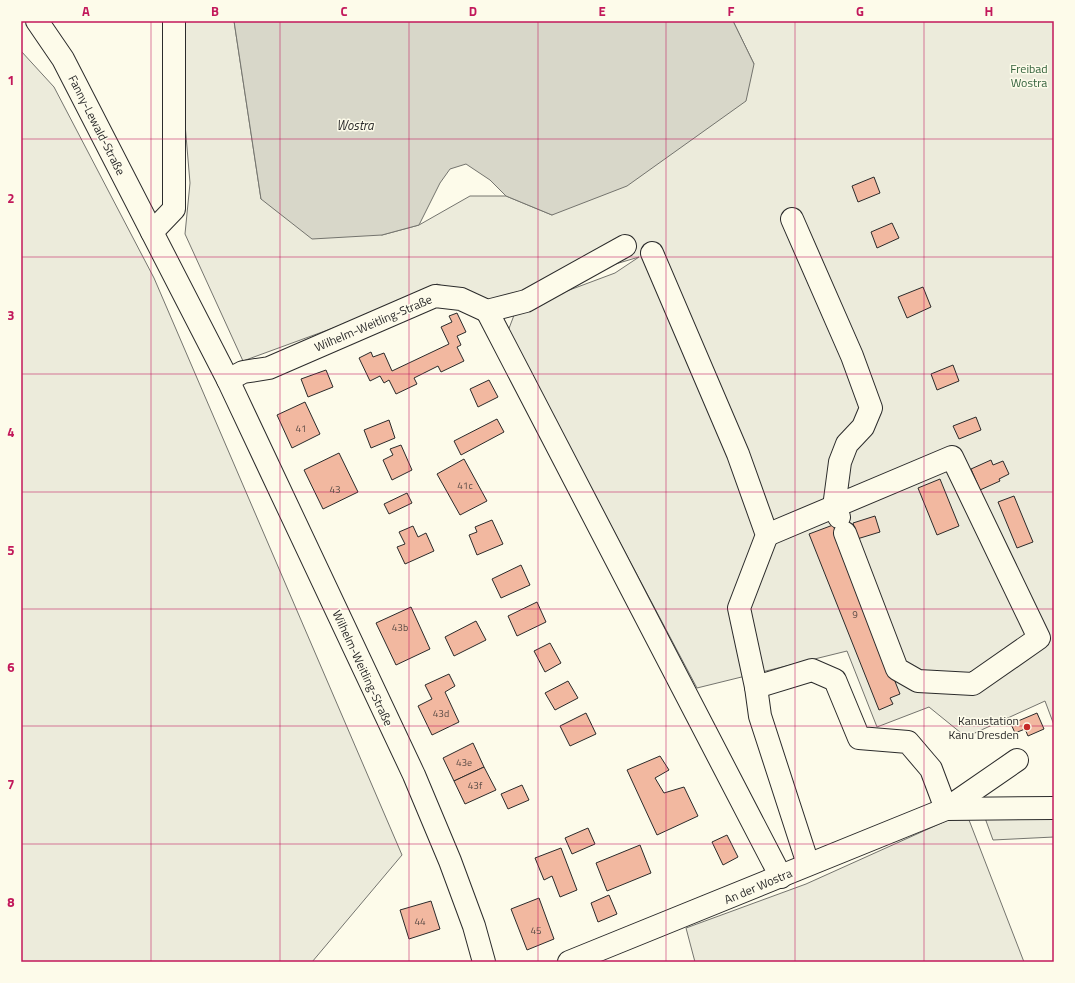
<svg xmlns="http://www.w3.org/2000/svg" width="1075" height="983" font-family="'Titillium Web',sans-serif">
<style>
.green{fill:#ecebdb;stroke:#74746e}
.water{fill:#d8d7c9;stroke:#74746e}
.building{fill:#f2b8a0;stroke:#2b2b2b}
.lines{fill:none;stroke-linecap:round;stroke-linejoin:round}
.minor-casing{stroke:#2b2b2b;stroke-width:24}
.minor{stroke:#fdfbea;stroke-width:22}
.grid{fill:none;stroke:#c2185b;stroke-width:1;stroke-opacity:0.55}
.poi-dot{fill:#c62828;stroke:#fdfbea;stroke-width:1.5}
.labels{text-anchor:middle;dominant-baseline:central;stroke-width:3;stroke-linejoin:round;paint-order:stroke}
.number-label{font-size:10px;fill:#5d4e48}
.park-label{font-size:12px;fill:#34623c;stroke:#fdfbea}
.street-label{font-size:12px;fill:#2b2b2b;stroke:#fdfbea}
.poi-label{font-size:12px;fill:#2b2b2b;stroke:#fdfbea;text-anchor:end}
.water-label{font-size:13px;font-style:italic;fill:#2b2b2b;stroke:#fdfbea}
.neatline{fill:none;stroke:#c2185b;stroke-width:1.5}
.grid-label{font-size:13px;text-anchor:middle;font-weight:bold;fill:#c2185b}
</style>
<rect width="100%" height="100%" fill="#fdfbea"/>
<g class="green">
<path d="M181 21H234L261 199 382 235 419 225 470 196H506L552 215 754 64 733 21H1054V725L1045 701 966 737 929 707 877 727 847 651 697 688 508 331 516 310 615 273 639 257 488 302 437 284 366 316 243 361 185 234 190 183 182 88Z"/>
<path d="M21 51 54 87 154 278 402 855 312 962H21Z"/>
<path d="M1054 816V837L993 840 985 818Z"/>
<path d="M948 820H969L1024 962H695L686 928 806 884Z"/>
</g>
<path class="water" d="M234 21H733L754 64 746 101 627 186 552 215 506 196 490 180 466 164 450 169 440 183 419 225 382 235 312 239 261 199Z"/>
<g class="building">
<path d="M874 177 880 193 858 202 852 186Z"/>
<path d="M892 223 899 238 877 248 871 232Z"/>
<path d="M923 287 931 307 907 318 898 297Z"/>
<path d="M457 313 466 332 457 336 461 345 457 347 464 361 441 372 438 366 414 378 417 384 396 394 389 380 384 383 380 376 370 381 359 358 371 352 373 357 384 353 392 371 449 344 441 327 452 322 449 316Z"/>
<path d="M953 365 959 381 937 390 931 374Z"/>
<path d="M326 370 333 387 308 397 301 379Z"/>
<path d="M489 380 498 397 478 407 470 389Z"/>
<path d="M305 402 320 434 292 448 277 415Z"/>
<path d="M976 417 981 430 959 439 953 426Z"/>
<path d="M497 419 504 432 461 455 454 441Z"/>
<path d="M389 420 395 438 371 448 364 430Z"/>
<path d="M401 445 412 470 392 480 383 460 393 455 390 449Z"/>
<path d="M339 453 358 492 323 509 304 470Z"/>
<path d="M464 459 487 501 460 515 437 474Z"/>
<path d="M991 460 993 465 1003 461 1009 474 999 479 1000 481 980 490 971 469Z"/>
<path d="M940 479 959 526 937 535 918 488Z"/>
<path d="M407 493 412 503 389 514 384 504Z"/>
<path d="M1014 496 1033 542 1017 548 998 502Z"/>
<path d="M875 516 880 532 857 539 853 523Z"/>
<path d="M492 520 503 544 477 555 469 535 477 532 475 527Z"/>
<path d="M833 525 900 694 890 698 893 704 879 710 809 534Z"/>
<path d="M413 526 418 537 426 533 434 551 405 564 397 547 405 544 399 532Z"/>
<path d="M521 565 530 585 501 598 492 579Z"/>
<path d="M537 602 546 622 517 636 508 616Z"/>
<path d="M411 607 430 649 396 665 376 623Z"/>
<path d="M476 621 486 640 454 656 445 637Z"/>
<path d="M550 643 561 663 545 672 534 651Z"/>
<path d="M449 674 455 686 445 692 459 722 432 735 418 706 432 699 425 685Z"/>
<path d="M568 681 578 698 555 710 545 693Z"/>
<path d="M586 713 596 734 570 746 560 726Z"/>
<path d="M1037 713 1044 729 1028 736 1025 729 1015 733 1011 724Z"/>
<path d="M473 743 484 767 454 781 443 758Z"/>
<path d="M660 756 669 770 655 778 664 793 684 787 698 816 657 835 627 770Z"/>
<path d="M484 767 496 790 465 804 454 781Z"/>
<path d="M522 785 529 800 508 809 501 794Z"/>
<path d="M588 828 595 844 572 854 565 838Z"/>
<path d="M727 835 738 857 723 865 712 842Z"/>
<path d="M640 845 651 873 607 891 596 863Z"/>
<path d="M561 848 577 890 560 897 552 876 544 880 535 858Z"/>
<path d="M609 895 617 914 598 922 591 903Z"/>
<path d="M539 898 554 939 527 950 511 909Z"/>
<path d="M431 901 440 929 409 939 400 910Z"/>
</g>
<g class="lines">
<g class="minor-casing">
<g id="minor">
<path d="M37 21 63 59 228 380 414 775 450 861 474 926 484 962"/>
<path d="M792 219 852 356 871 408 863 427 847 444 840 462 834 507 839 517"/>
<path d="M152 232 174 209V21"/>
<path d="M652 253 738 454 767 535 739 608 756 687 760 716 808 864"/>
<path d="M487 311 781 877"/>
<path d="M228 380 243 372 269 368 435 296 461 299 487 311 526 301 625 246"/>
<path d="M767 535 952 457 1039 638 973 684 918 681 897 669 845 533"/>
<path d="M756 687 812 670 835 680 859 738 908 742 931 769 946 809"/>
<path d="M946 809 1054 808"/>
<path d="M569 962 946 809 1017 760"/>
</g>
</g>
<use href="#minor" class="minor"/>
</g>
<path class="grid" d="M151 21V962M280 21V962M409 21V962M538 21V962M666 21V962M795 21V962M924 21V962M21 139H1054M21 257H1054M21 374H1054M21 492H1054M21 609H1054M21 726H1054M21 844H1054"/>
<circle class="poi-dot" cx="1027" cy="727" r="4"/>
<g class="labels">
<g class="number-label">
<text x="301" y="428">41</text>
<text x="465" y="485">41c</text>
<text x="335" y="489">43</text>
<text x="855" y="614">9</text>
<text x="400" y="627">43b</text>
<text x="441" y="713">43d</text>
<text x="464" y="762">43e</text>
<text x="475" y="785">43f</text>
<text x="420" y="921">44</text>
<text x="536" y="930">45</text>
</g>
<g class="park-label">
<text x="1029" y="68">Freibad<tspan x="1029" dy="14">Wostra</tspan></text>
</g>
<g class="street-label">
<text transform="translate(97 125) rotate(63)">Fanny-Lewald-Straße</text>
<text transform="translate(373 323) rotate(-23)">Wilhelm-Weitling-Straße</text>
<text transform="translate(363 668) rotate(65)">Wilhelm-Weitling-Straße</text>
<text transform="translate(758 886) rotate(-23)">An der Wostra</text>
</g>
<g class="poi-label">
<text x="1019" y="720">Kanustation<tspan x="1019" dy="14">Kanu Dresden</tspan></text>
</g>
<g class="water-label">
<text x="355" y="125">Wostra</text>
</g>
</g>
<rect width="1075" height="983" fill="none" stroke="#fdfbea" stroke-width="44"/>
<rect x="22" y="22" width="1031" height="939" class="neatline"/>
<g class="grid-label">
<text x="86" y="16">A</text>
<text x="215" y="16">B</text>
<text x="344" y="16">C</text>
<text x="473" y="16">D</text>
<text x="602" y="16">E</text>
<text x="731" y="16">F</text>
<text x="860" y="16">G</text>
<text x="989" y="16">H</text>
<text x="11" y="85">1</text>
<text x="11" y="203">2</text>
<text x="11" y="320">3</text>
<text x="11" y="437">4</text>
<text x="11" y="555">5</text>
<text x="11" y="672">6</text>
<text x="11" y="789">7</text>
<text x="11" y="907">8</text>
</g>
</svg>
